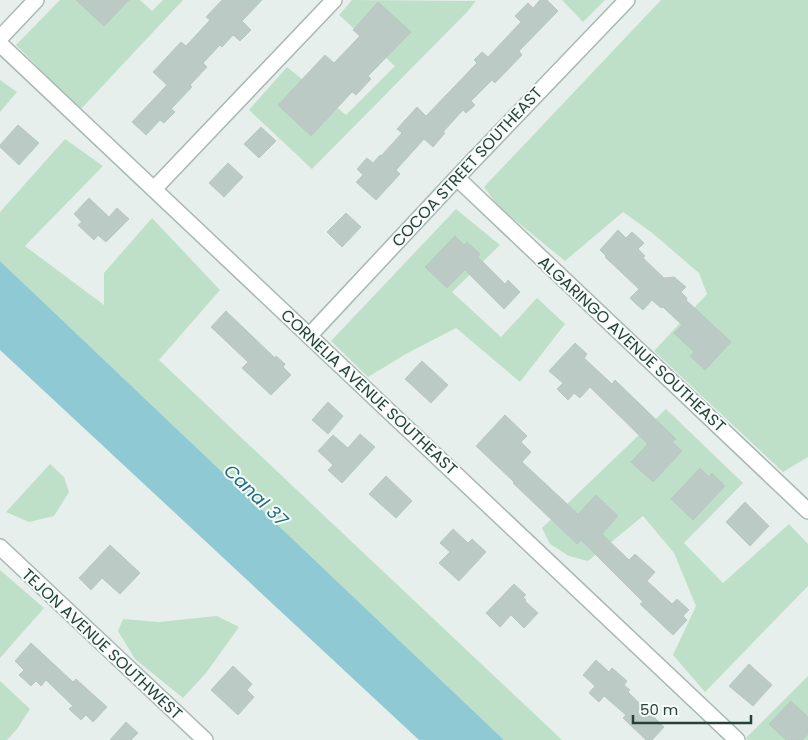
<svg xmlns="http://www.w3.org/2000/svg" width="808" height="740" font-family="Poppins,sans-serif">
<style>
.green{fill:#bfe0c8}
.water{fill:#8ec9d4}
.building{fill:#bbcac4;stroke:#b8c9c2}
.lines{fill:none;stroke-linecap:round;stroke-linejoin:round}
.minor-casing{stroke:#a8b8b2;stroke-width:18}
.minor{stroke:#fff;stroke-width:15}
.labels{text-anchor:middle;dominant-baseline:central;stroke-width:4;stroke-linejoin:round;paint-order:stroke}
.street-label{font-size:16px;fill:#24423a;stroke:#f7fbf9}
.water-label{font-size:18px;font-style:italic;fill:#1c6f80;stroke:#f7fbf9}
</style>
<rect width="100%" height="100%" fill="#e6efeb"/>
<g class="green">
<path d="M60 0H140L152 11 163 0H183L80 110 16 45Z"/>
<path d="M352 0 476 1 467 12 312 169 249 110 287 67 346 115 395 66 339 15Z"/>
<path d="M562 0H605L583 22Z"/>
<path d="M661 0H808V457L783 472 654 351 707 294 699 273 651 232 623 212 565 261 499 207 484 187Z"/>
<path d="M0 80 17 92 0 112Z"/>
<path d="M65 139 103 166 25 246 104 305V273L152 218 220 290 159 360 562 740H504L0 261V212Z"/>
<path d="M456 209 500 245 452 292 501 337 537 298 565 324 520 382 456 328 406 354 368 377 331 341Z"/>
<path d="M666 409 743 483 684 543 723 583 789 524 808 544V586L705 692 673 655 696 606 674 553 643 516 588 561 569 556 550 544 542 528Z"/>
<path d="M50 464 64 477 69 492 54 516 29 522 6 512Z"/>
<path d="M0 570 44 608 0 658Z"/>
<path d="M217 616 239 627 206 673 183 698 135 659 118 631 123 619 159 622Z"/>
<path d="M808 676V740H748L746 738Z"/>
<path d="M0 681 30 709 17 729 7 740H0Z"/>
</g>
<path class="water" d="M0 261 504 740H419L0 350Z"/>
<g class="building">
<path d="M76 0H129L104 26Z"/>
<path d="M222 0H262L242 21 251 30 240 41 233 35 222 47 220 45 203 63 207 67 190 85 192 87 171 109 175 112 164 123 160 120 146 135 132 122 167 85 153 72 181 42 186 46 210 20 206 17Z"/>
<path d="M540 0H547L558 11 519 51 522 55 495 83 492 80 471 101 475 105 466 113 463 110 443 132 445 133 433 147 424 139 396 170 400 174 376 200 356 182 363 175 357 169 367 158 373 163 380 155 381 156 402 133 397 129 417 107 426 116 477 63 474 60 482 52 488 57 521 22 515 16 528 3 533 8Z"/>
<path d="M378 2 411 32 368 76 371 79 356 95 352 92 311 136 278 105 325 55 334 63 360 36 353 30Z"/>
<path d="M18 125 39 143 19 165 0 147V145Z"/>
<path d="M261 127 276 141 259 158 244 144Z"/>
<path d="M228 163 243 177 224 197 209 183Z"/>
<path d="M89 198 109 217 117 208 129 219 106 242 98 235 94 240 78 225 82 222 74 214Z"/>
<path d="M346 213 361 227 342 247 327 232Z"/>
<path d="M618 230 626 238 632 232 644 243 638 249 645 256 643 258 664 278 674 277 686 287 681 292 687 298 686 300 731 342 705 370 690 356 694 352 674 333 682 325 663 307 661 308 652 300 643 310 635 303 630 298 639 289 605 257 606 256 600 250Z"/>
<path d="M455 236 464 245 467 242 480 254 478 257 505 284 508 280 520 292 504 309 465 270 447 288 425 267Z"/>
<path d="M226 311 275 358 276 356 285 364 283 367 291 375 271 395 242 368 248 362 211 327Z"/>
<path d="M575 343 587 354 584 358 612 384 615 380 676 439 672 442 682 451 653 482 631 462 648 444 590 387 580 398 574 393 568 400 557 389 563 383 549 371Z"/>
<path d="M422 361 448 385 431 403 405 379Z"/>
<path d="M328 402 343 416 328 434 312 420Z"/>
<path d="M505 415 527 436 521 442 531 452 522 462 578 514 596 495 618 516 602 534 629 560 635 554 655 572 647 581 672 604 677 599 689 610 683 616 687 620 673 635 640 604 643 602 581 540 577 544 513 483 514 482 476 446Z"/>
<path d="M360 434 375 447 342 483 328 470 333 465 318 451 333 435 348 448Z"/>
<path d="M700 468 709 477 712 473 725 486 693 520 671 499Z"/>
<path d="M386 476 412 501 396 518 369 494Z"/>
<path d="M745 502 769 526 750 546 726 522Z"/>
<path d="M453 529 468 543 472 539 486 552 459 581 439 563 450 552 440 543Z"/>
<path d="M110 545 140 573 120 594 102 578 91 590 79 578Z"/>
<path d="M514 584 526 595 523 597 526 600 525 601 538 613 524 628 511 615 500 627 486 613Z"/>
<path d="M31 643 73 682 76 679 107 707 93 722 86 715 81 720 69 709 73 706 46 680 41 686 36 681 31 686 19 675 24 670 15 661Z"/>
<path d="M596 660 609 672 612 668 627 681 624 685 630 690 628 692 664 727 652 740H646L623 718 626 715 604 696 599 702 589 693 595 686 583 675Z"/>
<path d="M749 664 772 685 753 706 729 686Z"/>
<path d="M233 666 252 684 247 690 254 697 238 715 211 690Z"/>
<path d="M791 701 808 717V734L802 740H786L769 724Z"/>
<path d="M126 722 138 733 131 740H110Z"/>
</g>
<g class="lines">
<g class="minor-casing">
<g id="minor">
<path d="M0 38 36 0"/>
<path d="M0 44 737 740"/>
<path d="M457 178 808 511"/>
<path d="M154 189 334 0"/>
<path d="M309 336 467 167 627 0"/>
<path d="M0 547 205 740"/>
</g>
</g>
<use href="#minor" class="minor"/>
</g>
<g class="labels">
<g class="street-label">
<text transform="translate(467 167) rotate(-47)">COCOA STREET SOUTHEAST</text>
<text transform="translate(632 344) rotate(43)">ALGARINGO AVENUE SOUTHEAST</text>
<text transform="translate(369 392) rotate(43)">CORNELIA AVENUE SOUTHEAST</text>
<text transform="translate(102 644) rotate(43)">TEJON AVENUE SOUTHWEST</text>
</g>
<g class="water-label">
<text transform="translate(256 495) rotate(44)">Canal 37</text>
</g>
</g>
<path d="M633 715v8h118v-8" fill="none" stroke="#24423a" stroke-width="2.5"/>
<text x="640" y="715" font-size="15" fill="#24423a" stroke="#f7fbf9" stroke-width="4" paint-order="stroke">50 m</text>
</svg>
